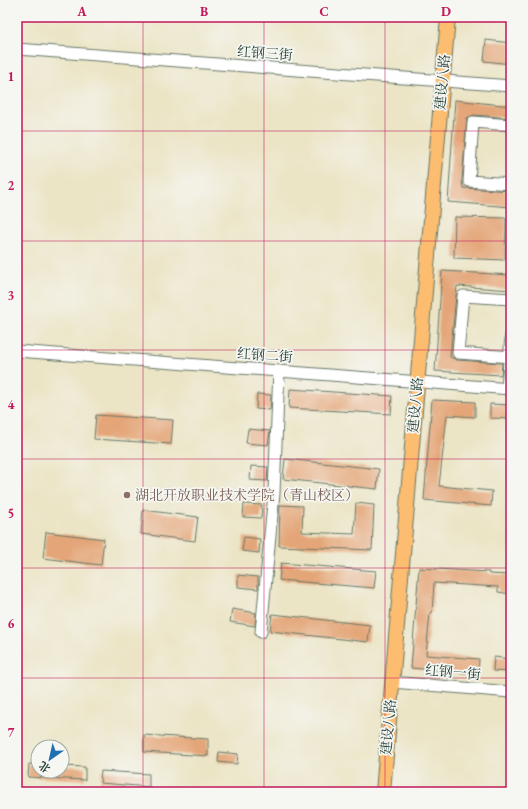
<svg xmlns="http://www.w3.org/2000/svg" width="528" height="809" font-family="'EB Garamond','Noto Serif SC',serif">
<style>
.building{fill:#e4a678}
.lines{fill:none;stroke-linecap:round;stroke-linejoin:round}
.minor-casing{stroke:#667767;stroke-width:13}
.major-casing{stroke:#667767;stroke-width:16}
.minor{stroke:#fff;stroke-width:11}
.major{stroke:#fcbd6f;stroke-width:14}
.grid{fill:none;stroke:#c2185b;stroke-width:1;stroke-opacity:0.55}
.education-dot{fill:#8d6e63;stroke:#f6f6f2;stroke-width:1.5}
.labels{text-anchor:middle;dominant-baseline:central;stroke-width:3.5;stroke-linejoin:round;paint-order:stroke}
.street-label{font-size:14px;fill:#1f3d34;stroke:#f6f6f2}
.education-label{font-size:14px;fill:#785e54;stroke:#f6f6f2;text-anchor:start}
.neatline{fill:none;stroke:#c2185b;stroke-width:1.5}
.grid-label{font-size:13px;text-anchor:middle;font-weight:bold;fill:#c2185b}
</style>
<rect width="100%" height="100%" fill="#f6f6f2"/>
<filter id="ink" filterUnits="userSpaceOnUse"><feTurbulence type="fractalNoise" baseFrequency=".025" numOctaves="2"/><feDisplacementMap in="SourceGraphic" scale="8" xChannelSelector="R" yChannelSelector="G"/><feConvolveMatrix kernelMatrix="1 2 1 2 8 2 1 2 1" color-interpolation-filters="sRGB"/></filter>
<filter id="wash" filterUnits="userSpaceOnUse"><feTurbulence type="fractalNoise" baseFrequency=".012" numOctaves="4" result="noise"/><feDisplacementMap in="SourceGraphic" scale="16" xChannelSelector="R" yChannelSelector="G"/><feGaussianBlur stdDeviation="0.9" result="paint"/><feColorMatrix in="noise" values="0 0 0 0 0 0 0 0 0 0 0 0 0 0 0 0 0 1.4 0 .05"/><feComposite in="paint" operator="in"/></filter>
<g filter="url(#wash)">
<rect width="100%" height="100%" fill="#ebe4c5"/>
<g id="blocks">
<g class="building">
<path d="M486 40 511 43V64L484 61Z"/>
<path d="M455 100 511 106V118L474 115 467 118 462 181 463 188 511 191V207L448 202Z"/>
<path d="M455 217 506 218 505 260 454 258Z"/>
<path d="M442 271 511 275V290L457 286 450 357 457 360 502 363 501 375 435 371Z"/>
<path d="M290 389 392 396 391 414 289 408Z"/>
<path d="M257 394 271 395 270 410 256 409Z"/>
<path d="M432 400 475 402V417L447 415 439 486 492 491 491 506 424 500Z"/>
<path d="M490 404 511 405V419L490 418Z"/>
<path d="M96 415 173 420 171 444 94 439Z"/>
<path d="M248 429 270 431 268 445 246 443Z"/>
<path d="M285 459 379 469 377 489 283 479Z"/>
<path d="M251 466 268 467 267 481 250 480Z"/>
<path d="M356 503 374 505 372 550 279 546 280 505 303 506 302 532 354 534Z"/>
<path d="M244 504 262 505 261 518 243 517Z"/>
<path d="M143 510 198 517 195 541 141 534Z"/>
<path d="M46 532 104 539 101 565 43 558Z"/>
<path d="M244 537 260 539 259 553 242 551Z"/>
<path d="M281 563 376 571 374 588 279 580Z"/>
<path d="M419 568 489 572V574L511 575V594L498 592V587L434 583 432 613H430L426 655 479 659 478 674 411 668Z"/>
<path d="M238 575 258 577V589L238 587Z"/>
<path d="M232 609 256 613 255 626 230 622Z"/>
<path d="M272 614 370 625 368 642 270 631Z"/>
<path d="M494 657 511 659V672L493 671Z"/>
<path d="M144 735 208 739V756L144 752Z"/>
<path d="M219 752 238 754 237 764 218 762Z"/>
<path d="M29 764H38V771H62V766L85 767V780L28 777Z"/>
<path d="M101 771 149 774V787L100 783Z"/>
</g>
</g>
</g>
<g filter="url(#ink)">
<use href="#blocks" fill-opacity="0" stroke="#667767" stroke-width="1"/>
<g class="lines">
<g class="minor-casing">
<g id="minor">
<path d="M17 49 511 86"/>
<path d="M511 125 473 122 469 181 511 184"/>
<path d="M511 299 463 296 458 353 511 357"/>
<path d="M17 351 511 389"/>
<path d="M507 389 511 335"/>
<path d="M261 632 274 493 279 371"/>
<path d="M392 682 511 692"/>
</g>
</g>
<g class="major-casing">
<path id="major" d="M383 792 448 17"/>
</g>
<use href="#minor" class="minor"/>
<use href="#major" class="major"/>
</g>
</g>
<path class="grid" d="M143 17V792M264 17V792M385 17V792M17 131H511M17 241H511M17 350H511M17 459H511M17 568H511M17 678H511"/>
<circle class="education-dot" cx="127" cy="495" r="4"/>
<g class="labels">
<g class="street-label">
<text transform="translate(265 53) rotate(4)">红钢三街</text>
<text transform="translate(442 82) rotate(-85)">建设八路</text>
<text transform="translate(265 355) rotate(4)">红钢二街</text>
<text transform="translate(415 405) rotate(-85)">建设八路</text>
<text transform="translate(453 672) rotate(5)">红钢一街</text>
<text transform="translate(388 727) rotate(-85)">建设八路</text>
</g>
<g class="education-label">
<text x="135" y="495">湖北开放职业技术学院（青山校区）</text>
</g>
</g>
<rect width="528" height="809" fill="none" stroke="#f6f6f2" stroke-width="44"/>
<g transform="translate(50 759) rotate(214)"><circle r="19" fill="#f6f6f2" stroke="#a0aca6"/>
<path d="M0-3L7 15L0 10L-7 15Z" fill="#1f6fb2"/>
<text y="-6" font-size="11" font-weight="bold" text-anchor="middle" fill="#1f3d34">北</text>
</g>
<rect x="22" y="22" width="484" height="765" class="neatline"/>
<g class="grid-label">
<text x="82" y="16">A</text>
<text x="204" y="16">B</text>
<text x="324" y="16">C</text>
<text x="446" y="16">D</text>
<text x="11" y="81">1</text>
<text x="11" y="190">2</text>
<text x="11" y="300">3</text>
<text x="11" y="409">4</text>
<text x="11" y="518">5</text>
<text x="11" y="628">6</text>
<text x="11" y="737">7</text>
</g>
</svg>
